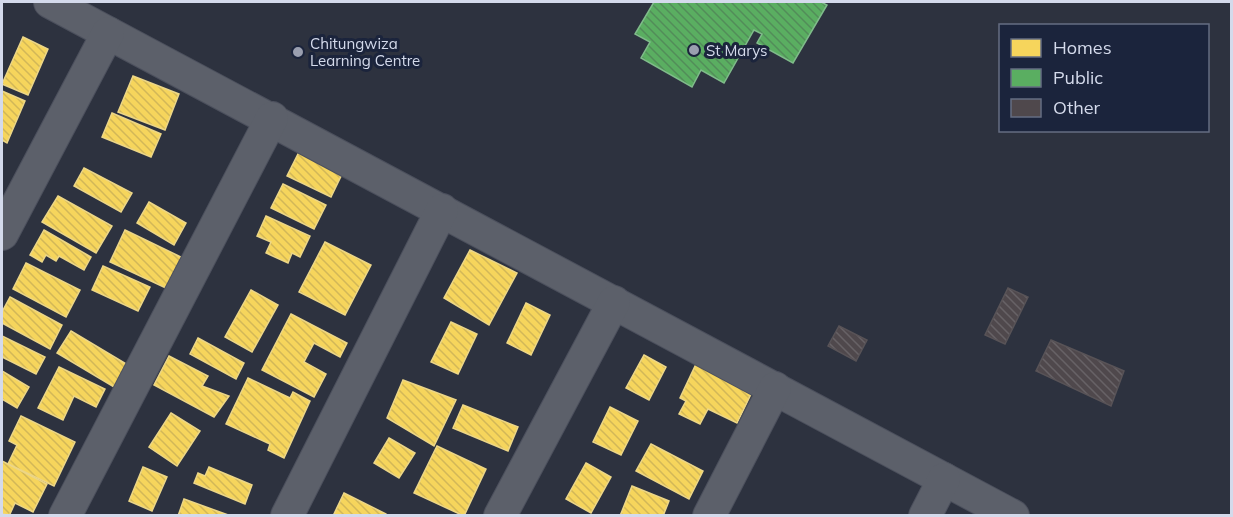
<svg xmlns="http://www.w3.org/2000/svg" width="1233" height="517" font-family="Mulish,sans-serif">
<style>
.homes{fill:url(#homes-back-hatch);stroke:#ecd687;stroke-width:1.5}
.public{fill:url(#public-back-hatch);stroke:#7fbb8a;stroke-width:1.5}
.building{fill:url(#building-back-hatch);stroke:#585357;stroke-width:1.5}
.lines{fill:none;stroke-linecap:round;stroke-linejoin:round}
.minor-casing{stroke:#4c505d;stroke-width:34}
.minor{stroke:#5c606a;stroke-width:32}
.poi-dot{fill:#9a9faf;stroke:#1b243c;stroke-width:2}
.labels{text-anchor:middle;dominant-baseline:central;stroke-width:6;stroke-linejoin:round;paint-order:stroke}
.poi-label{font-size:15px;fill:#d4daeb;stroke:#1b243c;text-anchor:start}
</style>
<defs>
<pattern id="homes-back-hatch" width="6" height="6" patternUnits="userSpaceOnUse" patternTransform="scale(1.5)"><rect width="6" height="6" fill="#f6d55c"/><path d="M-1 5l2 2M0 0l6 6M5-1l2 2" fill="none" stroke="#d2b758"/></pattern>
<pattern id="public-back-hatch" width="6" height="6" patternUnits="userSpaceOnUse" patternTransform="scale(1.5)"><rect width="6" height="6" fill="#5aae61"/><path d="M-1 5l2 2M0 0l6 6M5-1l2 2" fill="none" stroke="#528d59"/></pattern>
<pattern id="building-back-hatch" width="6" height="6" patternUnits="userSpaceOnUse" patternTransform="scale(1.5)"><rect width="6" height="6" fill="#4f484c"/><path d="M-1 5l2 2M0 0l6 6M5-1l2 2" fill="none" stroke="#676266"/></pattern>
</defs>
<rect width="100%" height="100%" fill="#2d323f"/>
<g class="homes">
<path d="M23 37 48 49 28 95 2 84Z"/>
<path d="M133 76 179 94 165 130 118 112Z"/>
<path d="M2 91 25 101 7 143 2 140Z"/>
<path d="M112 113 161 134 151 157 102 137Z"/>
<path d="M299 152 343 172 331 197 287 176Z"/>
<path d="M84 168 132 193 121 212 74 186Z"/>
<path d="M283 184 326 205 314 229 271 208Z"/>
<path d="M58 196 112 226 96 253 42 222Z"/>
<path d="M149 202 186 223 174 245 137 223Z"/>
<path d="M266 216 310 236 300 257 292 253 288 263 266 253 271 242 257 236Z"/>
<path d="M44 230 91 257 84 270 59 256 56 261 46 255 42 262 30 255Z"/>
<path d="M125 230 183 258 168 289 110 262Z"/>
<path d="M325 242 371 265 345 315 299 292Z"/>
<path d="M470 250 517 273 489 325 444 298Z"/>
<path d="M26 263 80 290 66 317 13 289Z"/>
<path d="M103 266 150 287 138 311 92 290Z"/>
<path d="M251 290 278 305 252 352 225 337Z"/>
<path d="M10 297 62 325 50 349 2 323V312Z"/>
<path d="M526 303 550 315 531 355 507 343Z"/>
<path d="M291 314 347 343 340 357 314 343 304 362 326 374 314 397 262 370Z"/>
<path d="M451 322 477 334 458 374 431 362Z"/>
<path d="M71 331 128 365 114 387 57 353Z"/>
<path d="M2 336 45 357 36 374 2 357Z"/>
<path d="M198 338 244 363 236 379 190 354Z"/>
<path d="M644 355 666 367 649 400 626 388Z"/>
<path d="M169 356 208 376 202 386 229 396 214 417 154 385Z"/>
<path d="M696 364 752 392 737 423 708 409 700 424 679 414 686 401 680 398Z"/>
<path d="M59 367 105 389 96 407 74 396 63 420 38 408Z"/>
<path d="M2 371 29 387 17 408 2 399Z"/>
<path d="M248 378 290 398 293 392 310 401 284 458 268 450 270 444 226 424Z"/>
<path d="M403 380 456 400 434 446 387 418Z"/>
<path d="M463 405 518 427 508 451 453 428Z"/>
<path d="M610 407 638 421 621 455 593 442Z"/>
<path d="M171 413 200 431 177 466 149 447Z"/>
<path d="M21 416 75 442 54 486 8 464 17 445 9 441Z"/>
<path d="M389 438 415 453 399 478 374 463Z"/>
<path d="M651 444 703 471 689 499 636 471Z"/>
<path d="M437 446 486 469 464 516 414 493Z"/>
<path d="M2 461 47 484 33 512 15 503 9 516 2 513Z"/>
<path d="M586 463 611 477 591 513 566 499Z"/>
<path d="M143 467 167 477 152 511 129 501Z"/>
<path d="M209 467 252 485 245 504 194 483 198 473 205 476Z"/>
<path d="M632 486 669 501 663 516H620Z"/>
<path d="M344 493 386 514V516H333Z"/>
<path d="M184 499 231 516H178Z"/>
</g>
<path class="public" d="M654 2H821L827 5 793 63 757 43 762 34 754 30 724 83 701 70 692 87 641 58 650 42 635 34Z"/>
<g class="building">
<path d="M1008 288 1028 297 1005 344 985 335Z"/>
<path d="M839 326 867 340 856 361 828 346Z"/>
<path d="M1051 340 1124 371 1111 406 1036 371Z"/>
</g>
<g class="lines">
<g class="minor-casing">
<g id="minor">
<path d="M50 2 1013 516"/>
<path d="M2 234 108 33"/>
<path d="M65 516 272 118"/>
<path d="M287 516 442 210"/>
<path d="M500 516 614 302"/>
<path d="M709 516 775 388"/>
<path d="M925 516 944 479"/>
</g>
</g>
<use href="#minor" class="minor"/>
</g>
<g class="poi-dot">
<circle cx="694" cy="50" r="6"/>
<circle cx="298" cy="52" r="6"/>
</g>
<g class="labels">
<g class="poi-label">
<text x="310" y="43">Chitungwiza<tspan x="310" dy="17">Learning Centre</tspan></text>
<text x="706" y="50">St Marys</text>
</g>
</g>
<rect width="1233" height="517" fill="none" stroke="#d4daeb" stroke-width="6"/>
<rect x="999" y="24" width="210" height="108" fill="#1b243c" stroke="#656d82" stroke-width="1.5"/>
<rect x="1011" y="39" width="30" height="18" fill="#f6d55c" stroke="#656d82" stroke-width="1.5"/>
<text x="1053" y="54" font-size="18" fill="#d4daeb">Homes</text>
<rect x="1011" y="69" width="30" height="18" fill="#5aae61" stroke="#656d82" stroke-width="1.5"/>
<text x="1053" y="84" font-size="18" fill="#d4daeb">Public</text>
<rect x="1011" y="99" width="30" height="18" fill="#4f484c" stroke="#656d82" stroke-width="1.5"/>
<text x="1053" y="114" font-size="18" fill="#d4daeb">Other</text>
</svg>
